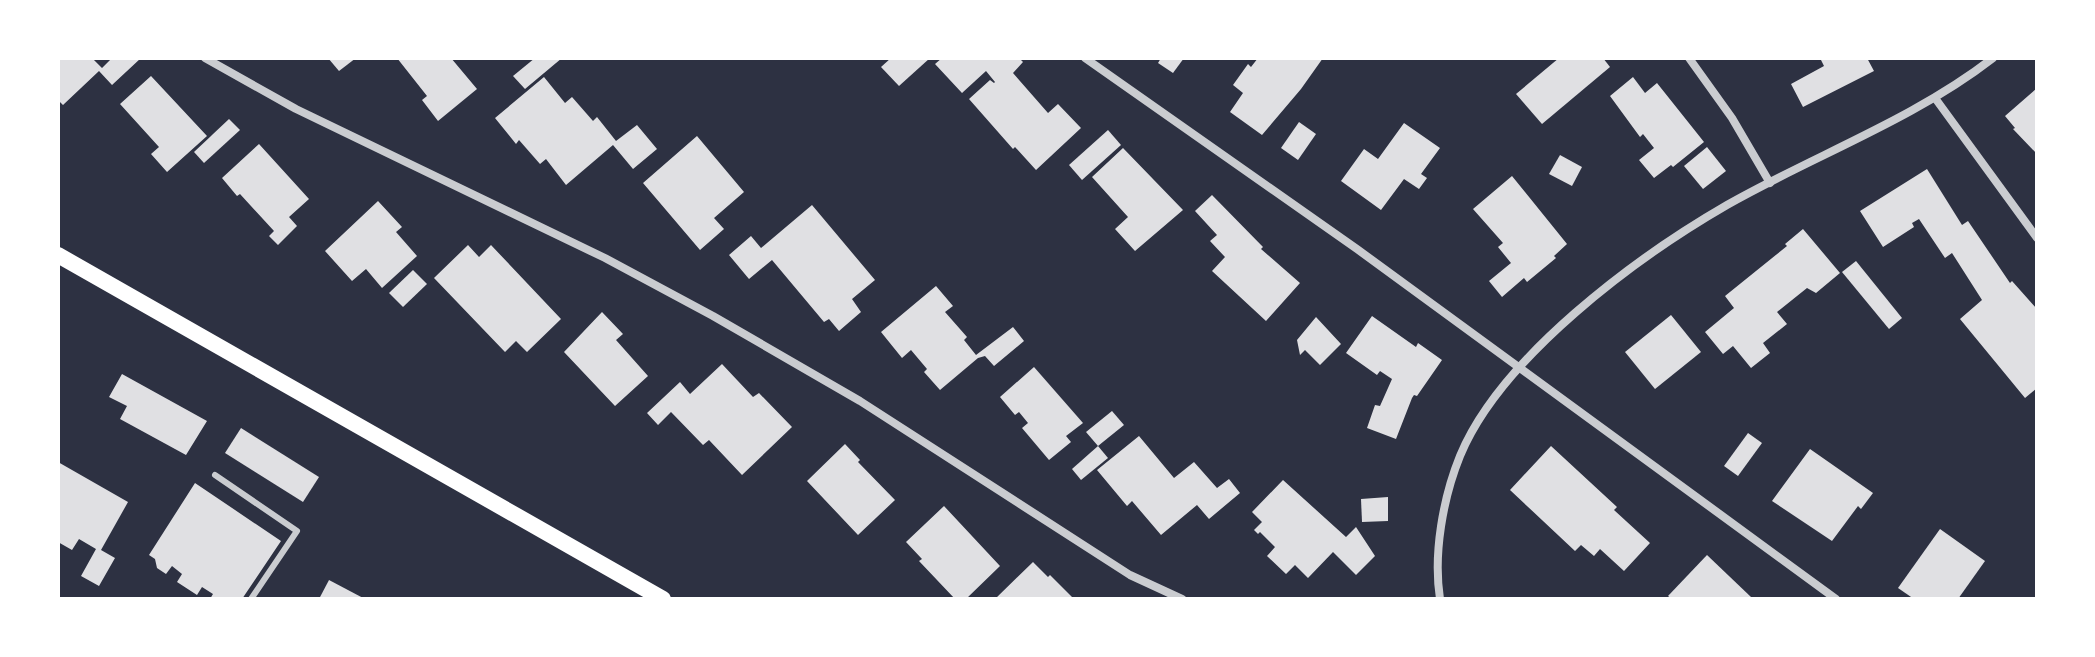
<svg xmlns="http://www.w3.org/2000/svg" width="2095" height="657" font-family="Signika,sans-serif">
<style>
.building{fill:#e0e0e3}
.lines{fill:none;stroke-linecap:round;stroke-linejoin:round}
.service{stroke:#caccd0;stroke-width:6}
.minor{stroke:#caccd0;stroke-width:8}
.secondary{stroke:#fff;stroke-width:16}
</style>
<rect width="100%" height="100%" fill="#2d3142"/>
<g class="building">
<path d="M58 58H92L102 68 112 58H141L112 85 99 71 63 105 58 100Z"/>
<path d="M328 58H356L339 71Z"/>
<path d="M397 58H451L477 89 438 121 422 100 427 96Z"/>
<path d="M535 58H562L525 89 513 76Z"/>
<path d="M891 58H930L899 86 881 67Z"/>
<path d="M942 58H1019L1023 62 1013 73 1048 113 1058 104 1081 128 1036 170 1015 147 1013 149 969 99 990 80 994 83 995 82 986 71 962 93 935 64Z"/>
<path d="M1161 58H1184L1173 73 1158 63Z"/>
<path d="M1258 58H1323L1301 89 1262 135 1230 112 1243 93 1233 85 1248 64 1251 67Z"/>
<path d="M1559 58H1603L1610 67 1542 124 1516 94Z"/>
<path d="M1820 58H1867L1874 71 1803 107 1791 84 1824 66Z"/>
<path d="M151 76 207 136 167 172 151 154 159 147 120 104Z"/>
<path d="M544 77 565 103 572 97 593 121 597 117 616 141 637 125 657 149 633 169 613 145 566 185 546 159 540 164 519 140 516 144 495 118Z"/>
<path d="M1633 77 1645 93 1657 83 1704 142 1673 167 1671 165 1654 178 1639 160 1654 148 1643 134 1640 137 1610 96Z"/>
<path d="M2037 88V154L2013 129 2015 128 2005 116Z"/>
<path d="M229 119 240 130 204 163 194 152Z"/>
<path d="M1299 122 1316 134 1298 160 1281 148Z"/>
<path d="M1404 123 1440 148 1421 174 1427 178 1419 189 1404 179 1381 210 1341 181 1364 149 1378 159Z"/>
<path d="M1108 130 1121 145 1082 180 1069 165Z"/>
<path d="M697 136 744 192 714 218 724 229 700 250 643 183Z"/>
<path d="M259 144 309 199 289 217 297 226 278 245 269 236 274 231 240 194 237 196 222 178Z"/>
<path d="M1707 147 1726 171 1703 189 1684 166Z"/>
<path d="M1123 148 1183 210 1135 251 1115 229 1128 217 1092 177Z"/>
<path d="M1560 155 1582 167 1572 186 1549 174Z"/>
<path d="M1927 169 1962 225 1968 221 2010 283 2012 281 2037 309V388L2025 398 1960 319 1982 300 1952 253 1945 258 1919 219 1912 223 1914 227 1883 247 1860 211Z"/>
<path d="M1512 176 1567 244 1554 256 1556 258 1527 282 1524 278 1502 297 1489 281 1511 263 1498 247 1503 243 1473 209Z"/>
<path d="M1212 195 1263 247 1261 249 1300 283 1266 321 1212 271 1225 257 1210 241 1217 235 1195 211Z"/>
<path d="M378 201 402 227 396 232 417 256 382 288 366 269 352 281 325 251Z"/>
<path d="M812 205 875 280 852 299 861 312 839 331 829 319 824 322 772 260 749 279 729 255 751 236 761 248Z"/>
<path d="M1803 229 1840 273 1816 293 1807 288 1777 312 1787 324 1763 343 1770 353 1751 368 1733 346 1723 354 1705 332 1734 308 1725 296 1787 246 1785 244Z"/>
<path d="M468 245 479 257 491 245 561 319 527 352 516 341 505 352 434 278Z"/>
<path d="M1856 261 1902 318 1889 329 1842 272Z"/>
<path d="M413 270 427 284 403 307 389 293Z"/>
<path d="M936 286 953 306 945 312 967 337 964 340 976 355 1013 327 1024 341 994 366 985 356 978 358 940 390 924 372 927 369 911 350 902 358 881 332Z"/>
<path d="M602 312 623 334 616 340 648 376 615 406 564 352Z"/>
<path d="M1671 315 1701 352 1655 389 1625 352Z"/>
<path d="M1372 316 1416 347 1418 343 1442 360 1417 396 1414 395 1412 398 1396 439 1367 428 1375 405 1380 406 1392 379 1380 371 1377 375 1346 353Z"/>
<path d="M1316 317 1341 344 1320 365 1305 350 1300 355 1297 340Z"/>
<path d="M722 364 753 397 759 393 792 427 742 475 709 440 703 445 671 412 658 425 647 413 680 382 690 394Z"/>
<path d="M1034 367 1083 423 1066 436 1071 442 1049 460 1022 428 1028 423 1019 412 1015 415 1000 397Z"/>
<path d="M122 374 207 421 186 455 120 419 127 406 109 397Z"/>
<path d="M1112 411 1124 425 1098 446 1086 432Z"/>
<path d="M241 428 319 477 303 502 225 453Z"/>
<path d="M1748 433 1762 443 1738 476 1724 466Z"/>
<path d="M1139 436 1174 478 1194 462 1217 488 1229 479 1240 493 1209 519 1197 505 1161 535 1132 501 1127 506 1097 470Z"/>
<path d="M845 444 860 460 858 462 895 500 858 535 807 481Z"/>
<path d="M1098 446 1108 458 1081 480 1072 469Z"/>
<path d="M1551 446 1617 507 1614 510 1650 543 1624 571 1600 549 1594 556 1581 545 1575 551 1510 490Z"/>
<path d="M1810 449 1873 493 1861 509 1858 506 1832 541 1772 501Z"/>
<path d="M58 462 128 502 101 550 115 558 99 586 81 576 96 549 79 539 72 550 58 542Z"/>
<path d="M1283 480 1346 537 1356 527 1375 556 1356 575 1333 552 1308 578 1295 565 1286 574 1267 556 1275 547 1260 532 1258 534 1254 530 1262 522 1252 512Z"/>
<path d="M195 483 281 541 242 599H210L213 594 202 587 197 595 177 582 182 574 172 566 166 574 157 568 155 559 149 555Z"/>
<path d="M1388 497V521L1362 522 1361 499Z"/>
<path d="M944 506 1000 566 966 599H955L919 561 922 559 906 542Z"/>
<path d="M1940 529 1985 561 1958 599H1914L1898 588Z"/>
<path d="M1707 555 1751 597 1749 599H1672L1668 596Z"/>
<path d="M1033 562 1048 577 1050 575 1074 599H995Z"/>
<path d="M329 580 365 599H319Z"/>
</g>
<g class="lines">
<path class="service" d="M215 475 297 531 251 599"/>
<g class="minor">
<path d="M205 58 296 109 605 258 713 316 860 401 1130 575 1182 599"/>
<path d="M1085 58 1357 249 1836 599"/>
<path d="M1689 58 1732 118 1770 183"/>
<path d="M1935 98 2037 238"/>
<path d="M1440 599C1433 554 1443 498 1460 456 1501 357 1637 257 1727 205 1815 155 1913 120 1993 58"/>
</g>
<path class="secondary" d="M58 255 663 599"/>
</g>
<rect width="2095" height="657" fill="none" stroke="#ffffff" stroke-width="120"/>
</svg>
